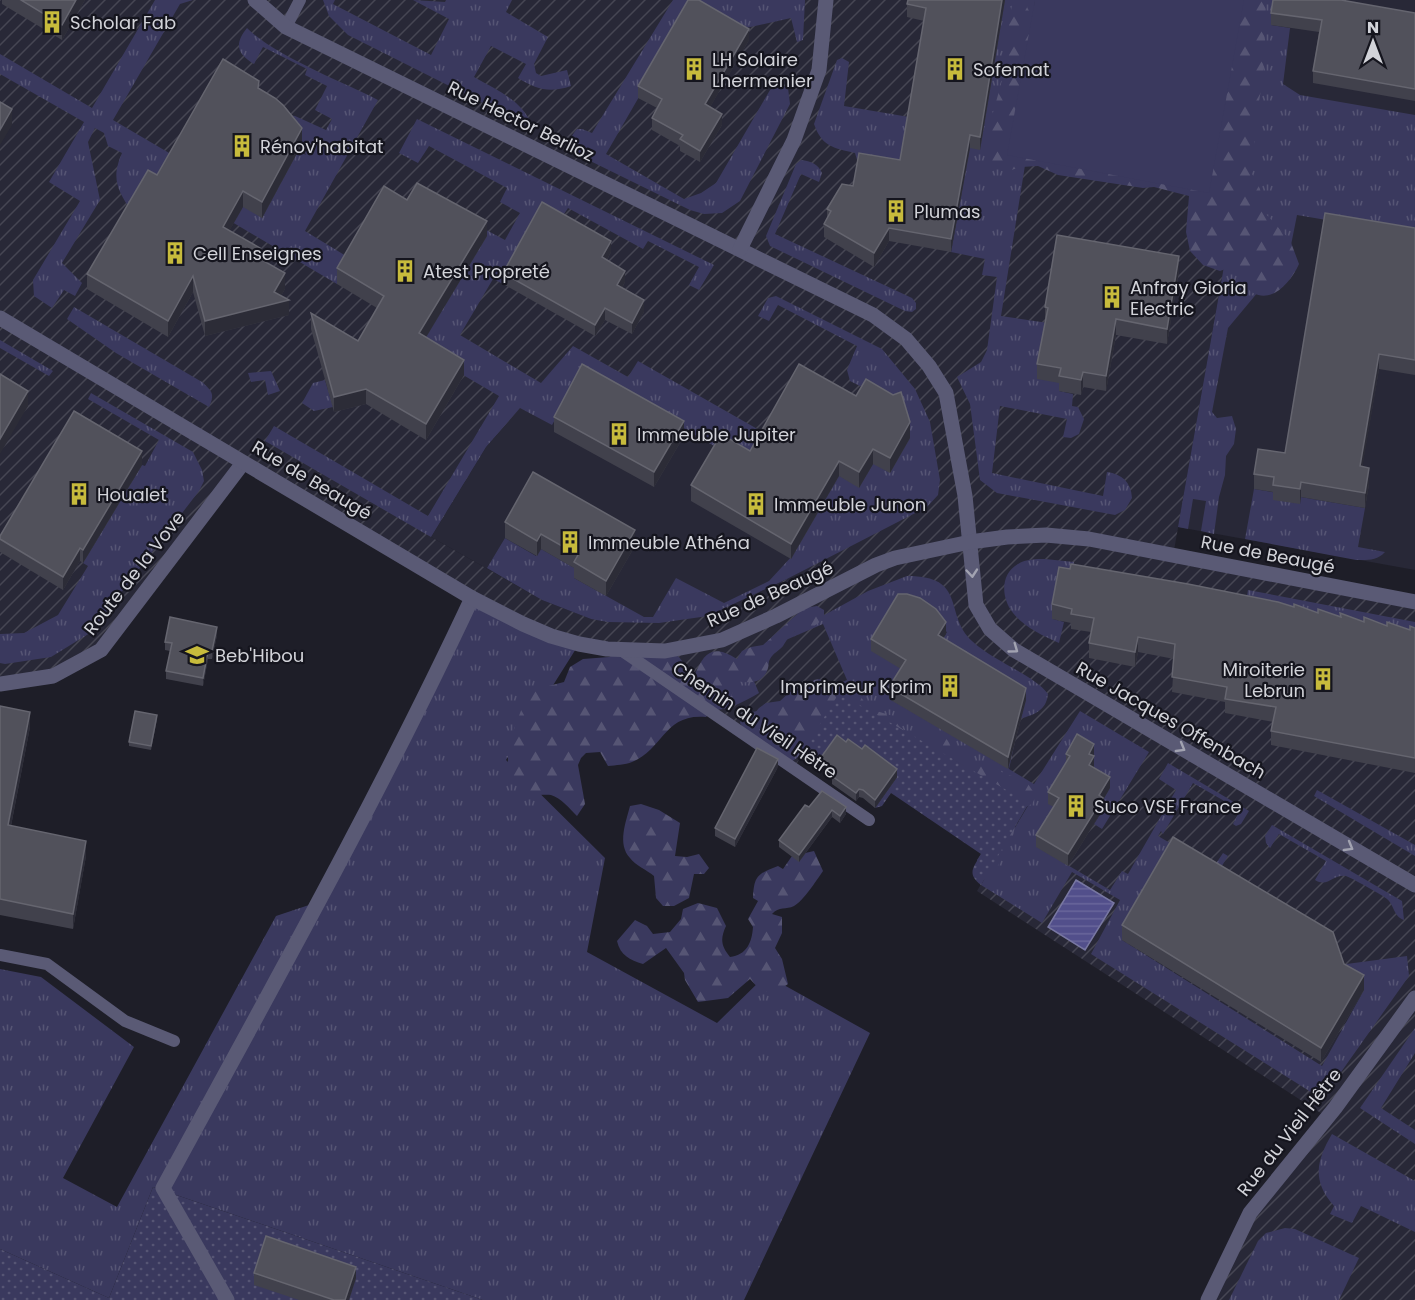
<svg xmlns="http://www.w3.org/2000/svg" width="1415" height="1300" font-family="Poppins,sans-serif">
<style>
.built{fill:#282837}
.industrial{fill:url(#industrial-furrows);fill-rule:evenodd}
.grass{fill:url(#grass-tufts);fill-rule:evenodd}
.forest{fill:url(#forest-firs)}
.park{fill:url(#park-dots)}
.pitch{fill:#3a395e}
.water{fill:url(#water-rules);stroke:#7877a2;stroke-width:1.5}
.lines{fill:none;stroke-linecap:round;stroke-linejoin:round}
.service{stroke:#5a5a75;stroke-width:12}
.minor{stroke:#5a5a75;stroke-width:15}
.tertiary{stroke:#5a5a75;stroke-width:15}
.wall{fill:#41414c}
.shaded-wall{fill:#2c2c37}
.building{fill:#51515b;stroke:#65656f;stroke-width:1.5}
.oneway{stroke:#a2a3b1}
.labels{text-anchor:middle;dominant-baseline:central;stroke-width:4.5;stroke-linejoin:round;paint-order:stroke}
.poi-label{font-size:18px;fill:#d2d3d9;stroke:#15151e;text-anchor:start}
.street-label{font-size:18px;fill:#d2d3d9;stroke:#15151e}
</style>
<defs>
<pattern id="industrial-furrows" width="10" height="10" patternUnits="userSpaceOnUse" patternTransform="scale(1.5)"><rect width="10" height="10" fill="#282837"/><path d="M-1 1l2-2M0 10L10 0M9 11l2-2" fill="none" stroke="#464653"/></pattern>
<pattern id="grass-tufts" width="24" height="20" patternUnits="userSpaceOnUse" patternTransform="scale(1.5)"><rect width="24" height="20" fill="#3a395e"/><path d="M3 7l-1-3M5 7V3M7 7l1-3M15 17l-1-3M17 17v-4M19 17l1-3" fill="none" stroke="#565574"/></pattern>
<pattern id="forest-firs" width="22" height="20" patternUnits="userSpaceOnUse" patternTransform="scale(1.5)"><rect width="22" height="20" fill="#3a395e"/><path d="M5 1l3.5 6h-7zM16 11l3.5 6h-7z" fill="#565574"/></pattern>
<pattern id="park-dots" width="8" height="8" patternUnits="userSpaceOnUse" patternTransform="scale(1.5)"><rect width="8" height="8" fill="#3a395e"/><path d="M2 2h.1M6 6h.1" fill="none" stroke="#565574" stroke-width="1.8" stroke-linecap="round"/></pattern>
<pattern id="water-rules" width="6" height="5" patternUnits="userSpaceOnUse" patternTransform="scale(1.5)"><rect width="6" height="5" fill="#524f8b"/><path d="M0 2.5h6" fill="none" stroke="#6a679b"/></pattern>
</defs>
<rect width="100%" height="100%" fill="#1e1e28"/>
<g class="built">
<path d="M1035 0H1415V570L1178 527 1236 198Z"/>
<path d="M573 346 889 526 708 616 659 623 542 600 431 537 486 447Z"/>
</g>
<path class="industrial" d="M0 0H1035L1236 198 1173 556 1415 602V1300H1208L1250 1213 1327 1117 977 891 1029 803 839 694 794 768 621 650 551 636 243 463 101 650 53 676 0 684ZM573 347 888 525V526L787 579 708 616 591 619 542 600 431 537 486 447Z"/>
<g class="grass">
<path d="M155 0H193L180 4 113 120 176 157 262 218 298 151 306 155 299 140 275 113 295 116 326 130 332 119 315 110 327 86 305 75 307 69 263 47 254 64C237 54 234 44 247 28 275 56 341 81 378 100L305 231 351 259 337 284 232 222 132 212C117 190 111 178 122 153L108 146 104 133 95 128 88 142 100 200 62 263 82 283 75 296 64 290 52 308 34 296 33 280 80 201 49 182 84 122 0 74V54L92 108Z"/>
<path d="M323 0H335L333 4 431 55 449 19 413 0 445 2 446 0H512L506 12 548 37 534 64 536 73 541 76 567 70 571 86C550 93 537 90 518 78L526 64 491 46 474 77C498 91 523 100 533 128L348 35 329 16Z"/>
<path d="M673 0H805L803 40 797 42 791 18 746 28 749 40 691 7 606 154 684 199 701 193 716 183 770 90 780 85 788 88 790 104 740 201 722 213 704 214 690 210 574 153C570 142 569 138 577 129H582L592 133Z"/>
<path d="M1005 0H1035L1026 159 1001 316 1048 323 1061 383 1059 391 1073 394 1072 406 1078 407 1084 419 1079 434 1071 438 1063 437 1067 419 1000 406 992 473 1103 496 1107 472C1122 474 1131 482 1132 498L1125 510 1115 515 997 493 980 480 970 404 957 377 981 362 987 350 997 277 982 275 985 259 951 252 963 185 859 167 855 153C834 148 822 147 814 124L837 60 842 58 849 62 844 106 909 117Z"/>
<path d="M1243 0H1275L1271 25 1290 28 1283 84 1300 95 1415 115V235L1297 215 1289 255 1228 328 1212 412 1217 418 1232 416 1236 429 1234 444 1226 456 1225 475 1219 497 1214 534 1201 531 1206 501 1193 499 1188 529 1178 527 1236 198Z"/>
<path d="M417 119 714 265 699 290 689 285 699 267 648 241 643 249 568 208 560 220 544 211 503 284 493 279 460 335 541 383 573 346 628 377 638 361 859 487 873 464 868 390 850 381 847 370 857 346 778 305 769 321 758 316 768 298 776 296 882 349 915 389 930 422 940 480 938 495 927 507 787 579 708 616 659 623 608 622 591 619 542 600 487 568 505 538 536 556 541 549 578 570 574 578 644 617H653L676 578 724 603 769 581 793 555 721 450 583 370 552 425 520 408 486 447 431 537 265 441 274 426 428 516 499 396 388 331 473 223 505 240 520 213 500 202 507 188 429 146 418 163 399 153Z"/>
<path d="M801 160C811 161 818 164 822 173L819 182 801 174 775 234 912 298 916 303V309L912 312 905 311 770 246 766 236 796 164Z"/>
<path d="M74 307 202 382C212 391 215 394 209 407L116 353 67 319Z"/>
<path d="M0 340 53 371 49 376 0 348Z"/>
<path d="M271 371 280 391 268 395 265 380 251 382 248 373Z"/>
<path d="M325 380 333 407 314 411 302 403 313 383Z"/>
<path d="M91 393 193 452 202 470 204 481 199 491 90 633 51 657 5 664 0 663V634L24 633 58 615 88 566 83 563 142 465 145 466 159 440 88 399Z"/>
<path d="M1254 489 1365 508 1358 547 1385 552C1377 561 1367 560 1356 560L1245 539Z"/>
<path d="M1045 559 1074 562 1071 579 1053 619 1064 622 1059 643C1043 636 1024 627 1013 613 1001 598 1000 574 1018 564 1026 559 1036 559 1045 559Z"/>
<path d="M907 576C968 576 943 614 972 641 993 661 1034 675 1048 694 1046 711 1035 714 1020 719L1009 769 1034 784 1080 711 1149 752 1102 829 1094 824 1103 810H1059L1037 847 1110 890 1122 871 1128 874 1176 790 1159 779 1168 763 1249 811 1241 824 1236 826 1233 824 1240 810 1193 783 1163 834 1161 831 1158 836 1213 868 1223 853 1228 856 1215 877 1122 940 1322 1066 1364 990 1339 965 1407 956 1409 976 1322 1099 1091 954 1120 900 1072 872 1042 923 981 885 1029 804 839 693 801 755 791 762 745 730 740 723 742 716 751 712 766 710 768 714 847 680 823 624 744 658 759 693C745 701 733 708 717 710L709 702 744 657 757 652 868 591ZM942 629 947 632 938 647 1009 768 890 699 906 672Z"/>
<path d="M1248 590 1415 622V643L1244 613Z"/>
<path d="M472 598 579 644 506 760 605 858 587 952 717 1023 766 975 870 1033 744 1300H483L153 1187 109 1298 0 1249V969L41 977 134 1047 63 1178 117 1207 276 916 318 902Z"/>
<path d="M1317 790 1415 845V856L1314 796Z"/>
<path d="M1272 825 1402 901 1404 920C1393 916 1395 906 1387 899 1384 896 1350 877 1346 876 1333 874 1328 888 1315 880L1326 861 1279 834 1270 848 1266 843 1265 836Z"/>
<path d="M1415 1028V1053L1381 1108 1415 1130V1144L1360 1108Z"/>
<path d="M1332 1134 1415 1181V1232L1361 1206 1352 1223 1330 1214 1334 1206C1312 1181 1316 1161 1332 1134Z"/>
<path d="M1285 1228 1295 1229 1359 1258 1339 1300H1229L1258 1241 1266 1233Z"/>
</g>
<g class="forest">
<path d="M1013 0H1029L1027 7 1038 29 1242 0H1266L1263 79 1259 101 1251 172 1260 189 1264 212 1290 240 1299 264C1289 286 1265 311 1243 284 1239 279 1237 271 1234 266L1220 271 1203 265 1190 251 1186 232 1189 196 1154 187 1143 188 1058 175 1038 166 1021 167 1004 172C996 168 991 165 989 156 984 126 1000 98 1004 69 1007 45 1008 24 1013 0Z"/>
<path d="M817 606 824 610V618C815 626 807 632 795 631 789 635 787 640 783 646 779 651 773 653 770 659 768 662 769 665 768 668 764 683 750 684 737 681L728 704 717 706 706 717C664 713 664 749 632 762 625 765 616 765 608 766L600 752 586 753 581 758 578 765 585 804 577 816C570 809 561 798 551 795 545 794 538 796 532 794 486 780 518 720 529 691L564 682 570 667 583 659 609 657 621 650 674 654 679 657 694 677C704 651 713 644 737 659L742 651 751 647 763 645 804 608Z"/>
<path d="M819 679 834 688 843 689 861 697 867 706 873 710 893 716C896 720 897 725 901 728 915 739 945 723 951 748 952 752 952 758 952 762L959 766 986 762 995 766 1004 774 1012 776 1028 784 1036 796 1032 804 1023 808 1017 817 1012 840 1004 852 995 872 986 880 980 879 977 860 985 848 917 781 823 754 817 762 807 759 803 760 792 754 786 743 787 738 782 737 780 734 768 735 762 733 760 729 752 731C745 726 744 723 746 715L754 714 759 708 766 703 780 701 790 692 805 689 814 680Z"/>
<path d="M641 804 659 810 680 823 675 856 687 857 699 854 709 868 704 874H694L689 898 674 906H663L656 898 654 876C647 870 635 865 630 858 617 844 626 822 630 806Z"/>
<path d="M814 851 823 871C816 881 804 900 794 906 786 910 779 906 772 914L782 917V933L775 948 782 959 788 984 778 991 762 992 750 979 728 998 698 1002 685 980 684 973 666 948 643 964C630 960 620 955 617 941L635 920 647 926 653 934 670 932 681 919 683 909 698 903 717 908 726 926C720 939 721 946 730 957 747 955 752 942 753 927L748 919 758 901 753 898C754 875 758 874 778 866L783 869 792 856Z"/>
</g>
<g class="park">
<path d="M839 693 1029 803 981 885C966 873 974 867 981 854L891 793 882 806 875 808 897 777 823 754 815 765 801 755Z"/>
<path d="M153 1187 483 1300H0V1249L109 1298Z"/>
</g>
<path class="pitch" d="M1035 0H1244L1209 193 1007 155Z"/>
<path class="water" d="M1076 880 1114 903 1085 950 1048 927Z"/>
<g class="lines">
<g class="service">
<path d="M286 27 300 0"/>
<path d="M621 650 869 820"/>
<path d="M0 955 47 964 125 1021 174 1041"/>
</g>
<g class="minor">
<path d="M255 0 286 27 873 315 906 339 929 366 946 393 965 496 976 605 990 629 1014 650 1415 885"/>
<path d="M740 249 794 140 819 70 826 0"/>
<path d="M0 684 53 676 101 650 243 463"/>
<path d="M227 1300 163 1188C269 993 378 799 472 598"/>
<path d="M1208 1300 1250 1213 1335 1108 1415 998"/>
</g>
<path class="tertiary" d="M0 318 472 598 523 624 551 636 579 644 607 649 665 651 722 640 776 616 876 565 895 558 970 542 1007 537 1046 535 1089 539 1415 602"/>
</g>
<g class="wall">
<path d="M2 0H85L62 40 2 4Z"/>
<path d="M1005 0 980 150 970 148 951 252 889 241 874 267 824 237V224L827 218V209L853 186 900 160 924 21 907 17V4Z"/>
<path d="M1271 13H1415V101L1313 83V71L1319 32 1271 25Z"/>
<path d="M749 40 710 107 722 125 700 162 680 151V146L652 130V118L657 108 638 98V86Z"/>
<path d="M259 89 302 144 262 218 243 207 229 231 260 259 285 289 281 296 289 315 205 336 193 292 168 337 87 289V274L157 175Z"/>
<path d="M407 200 487 236 426 337 464 375 426 440 366 404 334 412 311 329V313L358 341 377 308 337 284V268Z"/>
<path d="M1415 228V375L1379 369 1362 467 1369 484 1365 508 1301 497 1300 504 1273 500V492L1254 489V474L1285 453Z"/>
<path d="M611 252 607 260 625 282 622 288 644 312 632 334 605 320 595 336 503 284V273Z"/>
<path d="M1179 271 1167 344 1116 335 1106 391 1083 387 1081 395 1059 391V383L1037 379V364L1045 322V307Z"/>
<path d="M554 417 684 436 654 487 554 432Z"/>
<path d="M910 438 890 473 873 464 859 488 839 476 791 559 691 501V485L750 451Z"/>
<path d="M142 465 83 563 80 561 63 590 0 552V536Z"/>
<path d="M505 522 635 546 606 596 574 578V568L541 549 537 556 505 538Z"/>
<path d="M1052 604 1294 607 1318 613V609L1340 617V613L1364 621V617L1387 626V622L1410 630V626L1415 628V773L1271 745V731L1273 722 1225 713V702L1172 692 1174 659 1138 652 1135 667 1089 658V643L1091 632 1071 629V623L1052 619Z"/>
<path d="M946 634 943 638 1026 700 1008 769 889 699V687L901 669 871 651V639Z"/>
<path d="M217 635 212 659H208L203 686 166 679V671L170 651 165 650V642Z"/>
<path d="M0 706 30 727 11 826 86 856 73 929 0 915Z"/>
<path d="M157 719 151 750 129 746V742Z"/>
<path d="M1094 744V767L1110 788 1103 800V809L1068 866 1036 847V835L1054 807 1048 804V792L1066 762V754Z"/>
<path d="M819 760 897 777 875 808 863 798 859 797 856 801 832 784V777L819 768Z"/>
<path d="M778 767 735 847 715 836V828Z"/>
<path d="M822 791 846 814 840 823 832 817 799 862 779 847V840L809 807Z"/>
<path d="M1122 925 1364 990 1321 1062 1122 940Z"/>
<path d="M254 1273 356 1278 349 1300H299L254 1285Z"/>
</g>
<g class="shaded-wall">
<path d="M76 0H85L62 40V25Z"/>
<path d="M1002 0H1005L980 150V137Z"/>
<path d="M749 29V40L705 116V104Z"/>
<path d="M12 109V125L0 145V130Z"/>
<path d="M722 114V125L700 162V151Z"/>
<path d="M302 128V144L262 218V202Z"/>
<path d="M970 135V148L951 252V239Z"/>
<path d="M243 191V207L223 242V227Z"/>
<path d="M487 221V236L419 349V333Z"/>
<path d="M889 228V241L874 267V253Z"/>
<path d="M611 241V252L602 269V257Z"/>
<path d="M260 248V264L255 256Z"/>
<path d="M1179 256V271L1167 344V329Z"/>
<path d="M625 271V282L617 297V285Z"/>
<path d="M285 273V289L277 303 289 300V315L205 336V321L274 292Z"/>
<path d="M193 276V292L168 337V321Z"/>
<path d="M644 300V312L632 334V323Z"/>
<path d="M605 308V320L595 336V325Z"/>
<path d="M1116 319V335L1106 391V376Z"/>
<path d="M1379 354V369L1360 482V466Z"/>
<path d="M464 360V375L426 440V424Z"/>
<path d="M1083 372V387L1081 395V380Z"/>
<path d="M366 389V404L334 412V397Z"/>
<path d="M28 391V406L0 454V439Z"/>
<path d="M684 421V436L654 487V472Z"/>
<path d="M910 422V438L890 473V458Z"/>
<path d="M873 449V464L859 488V472Z"/>
<path d="M142 451V465L83 563V550Z"/>
<path d="M839 461V476L791 559V544Z"/>
<path d="M1369 468V484L1365 508V493Z"/>
<path d="M1301 482V497L1300 504V489Z"/>
<path d="M635 530V546L606 596V581Z"/>
<path d="M541 534V549L537 556V541Z"/>
<path d="M80 548V561L63 590V577Z"/>
<path d="M946 622V634L938 647V635Z"/>
<path d="M217 627V635L212 659V651Z"/>
<path d="M1138 637V652L1135 667V652Z"/>
<path d="M208 651V659L203 686V678Z"/>
<path d="M1026 688V700L1008 769V757Z"/>
<path d="M30 712V727L8 841V825Z"/>
<path d="M1094 744V768L1089 777V754Z"/>
<path d="M778 759V767L735 847V839Z"/>
<path d="M897 769V777L875 808V800Z"/>
<path d="M1110 777V788L1103 800V809L1068 866V854Z"/>
<path d="M859 789V797L856 801V793Z"/>
<path d="M846 807V814L840 823V816Z"/>
<path d="M832 810V817L799 862V855Z"/>
<path d="M86 841V856L73 929V914Z"/>
<path d="M1364 975V990L1321 1062V1048Z"/>
<path d="M356 1267V1278L349 1300H345Z"/>
</g>
<g class="building">
<path d="M21 0H76L62 25Z"/>
<path d="M688 0H699L749 29 705 104 722 114 700 151 680 139 683 135 652 118 662 99 638 86Z"/>
<path d="M908 0H1002L980 137 970 135 951 239 889 228 874 253 824 224 831 211 827 209 842 184 853 186 859 153 900 160 926 8 907 4Z"/>
<path d="M1273 0H1341L1415 13V89L1313 71 1322 20 1271 13Z"/>
<path d="M223 59 259 81 258 88 275 98 283 105 302 128 262 202 243 191 223 227 260 248 255 256 285 273 274 292 289 300 205 321 193 276 168 321 87 274 148 170 157 175Z"/>
<path d="M0 102 12 109 0 130Z"/>
<path d="M417 183 487 221 419 333 464 360 426 424 366 389 334 397 311 313 358 341 384 296 337 268 384 186 407 200Z"/>
<path d="M542 202 611 241 602 257 625 271 617 285 644 300 632 323 605 308 595 325 503 273Z"/>
<path d="M1325 213 1415 228V360L1379 354 1360 466 1369 468 1365 493 1301 482 1300 489 1273 485 1274 477 1254 474 1258 449 1285 453Z"/>
<path d="M1057 235 1179 256 1167 329 1116 319 1106 376 1083 372 1081 380 1059 376 1061 368 1037 364 1048 308 1045 307Z"/>
<path d="M582 364 684 421 654 472 554 417Z"/>
<path d="M799 364 856 396 866 379 893 395 901 392 910 422 890 458 873 449 859 472 839 461 791 544 691 485 721 434 750 451Z"/>
<path d="M0 374 28 391 0 439Z"/>
<path d="M74 411 142 451 83 550 80 548 63 577 0 539V536Z"/>
<path d="M533 472 635 530 606 581 574 562 578 555 541 534 537 541 505 522Z"/>
<path d="M1071 564 1188 584 1278 602 1294 607V604L1318 613V609L1341 617 1340 613 1364 622V617L1387 626V622L1410 630V626L1415 628V758L1271 731 1276 707 1225 699 1227 687 1172 677 1175 644 1138 637 1135 652 1089 643 1094 618 1071 614 1072 609 1052 604 1059 567 1070 569Z"/>
<path d="M898 594H907L920 598 936 609 946 622 938 635 1026 688 1008 757 889 687 906 660 871 639Z"/>
<path d="M170 617 217 627 212 651H208L203 678 166 671 172 643 165 642Z"/>
<path d="M0 706 30 712 8 825 86 841 73 914 0 899Z"/>
<path d="M135 711 157 715 151 746 129 742Z"/>
<path d="M1077 734 1094 744 1089 754 1094 756 1089 765 1110 777 1099 795 1103 798 1068 854 1036 835 1059 798 1048 792 1070 756 1066 754Z"/>
<path d="M837 735 846 742 848 739 862 749 865 745 897 769 875 800 863 790 859 789 856 793 832 776 835 772 819 760Z"/>
<path d="M757 748 778 759 735 839 715 828Z"/>
<path d="M822 791 846 807 840 816 832 810 799 855 779 840 805 805 809 807Z"/>
<path d="M1173 837 1333 932 1344 964 1364 975 1321 1048 1122 925Z"/>
<path d="M266 1236 356 1267 345 1300H334L254 1273Z"/>
</g>
<defs><path id="oneway-chevron" d="M-2-3.5L2.5 0L-2 3.5" fill="none" stroke-width="1.6" stroke-linecap="round" stroke-linejoin="round" transform="scale(1.5)"/></defs>
<g class="oneway">
<use href="#oneway-chevron" transform="translate(972 573) rotate(85)"/>
<use href="#oneway-chevron" transform="translate(1014 649) rotate(36)"/>
<use href="#oneway-chevron" transform="translate(1181 748) rotate(30)"/>
<use href="#oneway-chevron" transform="translate(1349 847) rotate(30)"/>
</g>
<defs>
<g id="building-bare" transform="scale(1.8)"><path d="M-4-6H4V6H1V3H-1V6H-4ZM-2.5-4.3h1.7v1.8h-1.7ZM.8-4.3h1.7v1.8H.8ZM-2.5-1h1.7V.8h-1.7ZM.8-1h1.7V.8H.8Z" fill="#c7bb3c" stroke="#15151e" stroke-width="2.5" paint-order="stroke"/></g>
<g id="school-bare" transform="scale(1.8)"><path d="M0-5L7-2L0 1L-7-2ZM-4 1L0 2.5L4 1V4Q0 6-4 4Z" fill="#c7bb3c" stroke="#15151e" stroke-width="2.5" paint-order="stroke"/></g>
</defs>
<g fill-rule="evenodd">
<use href="#building-bare" x="52" y="22"/>
<use href="#building-bare" x="694" y="69"/>
<use href="#building-bare" x="955" y="69"/>
<use href="#building-bare" x="242" y="146"/>
<use href="#building-bare" x="896" y="211"/>
<use href="#building-bare" x="175" y="253"/>
<use href="#building-bare" x="405" y="271"/>
<use href="#building-bare" x="1112" y="297"/>
<use href="#building-bare" x="619" y="434"/>
<use href="#building-bare" x="79" y="494"/>
<use href="#building-bare" x="756" y="504"/>
<use href="#building-bare" x="570" y="542"/>
<use href="#school-bare" x="197" y="655"/>
<use href="#building-bare" x="1323" y="679"/>
<use href="#building-bare" x="950" y="686"/>
<use href="#building-bare" x="1076" y="806"/>
</g>
<g class="labels">
<g class="poi-label">
<text x="70" y="22">Scholar Fab</text>
<text x="712" y="59">LH Solaire<tspan x="712" dy="21">Lhermenier</tspan></text>
<text x="973" y="69">Sofemat</text>
<text x="260" y="146">Rénov'habitat</text>
<text x="914" y="211">Plumas</text>
<text x="193" y="253">Cell Enseignes</text>
<text x="423" y="271">Atest Propreté</text>
<text x="1130" y="287">Anfray Gioria<tspan x="1130" dy="21">Electric</tspan></text>
<text x="637" y="434">Immeuble Jupiter</text>
<text x="97" y="494">Houalet</text>
<text x="774" y="504">Immeuble Junon</text>
<text x="588" y="542">Immeuble Athéna</text>
<text x="215" y="655">Beb'Hibou</text>
<text x="1305" y="669" text-anchor="end">Miroiterie<tspan x="1305" dy="21">Lebrun</tspan></text>
<text x="932" y="686" text-anchor="end">Imprimeur Kprim</text>
<text x="1094" y="806">Suco VSE France</text>
</g>
<g class="street-label">
<text transform="translate(521 121) rotate(26)">Rue Hector Berlioz</text>
<text transform="translate(312 480) rotate(31)">Rue de Beaugé</text>
<text transform="translate(1268 554) rotate(11)">Rue de Beaugé</text>
<text transform="translate(134 573) rotate(-52)">Route de la Vove</text>
<text transform="translate(770 594) rotate(-24)">Rue de Beaugé</text>
<text transform="translate(755 720) rotate(34)">Chemin du Vieil Hêtre</text>
<text transform="translate(1171 720) rotate(30)">Rue Jacques Offenbach</text>
<text transform="translate(1289 1132) rotate(-52)">Rue du Vieil Hêtre</text>
</g>
</g>
<g transform="translate(1373 42)" stroke="#15151e" stroke-width="4.5" paint-order="stroke">
<path d="M0-4.5L10 22L0 15L-10 22Z" fill="#d2d3d9"/>
<text y="-9" font-size="16" font-weight="bold" text-anchor="middle" fill="#d2d3d9">N</text>
</g>
</svg>
